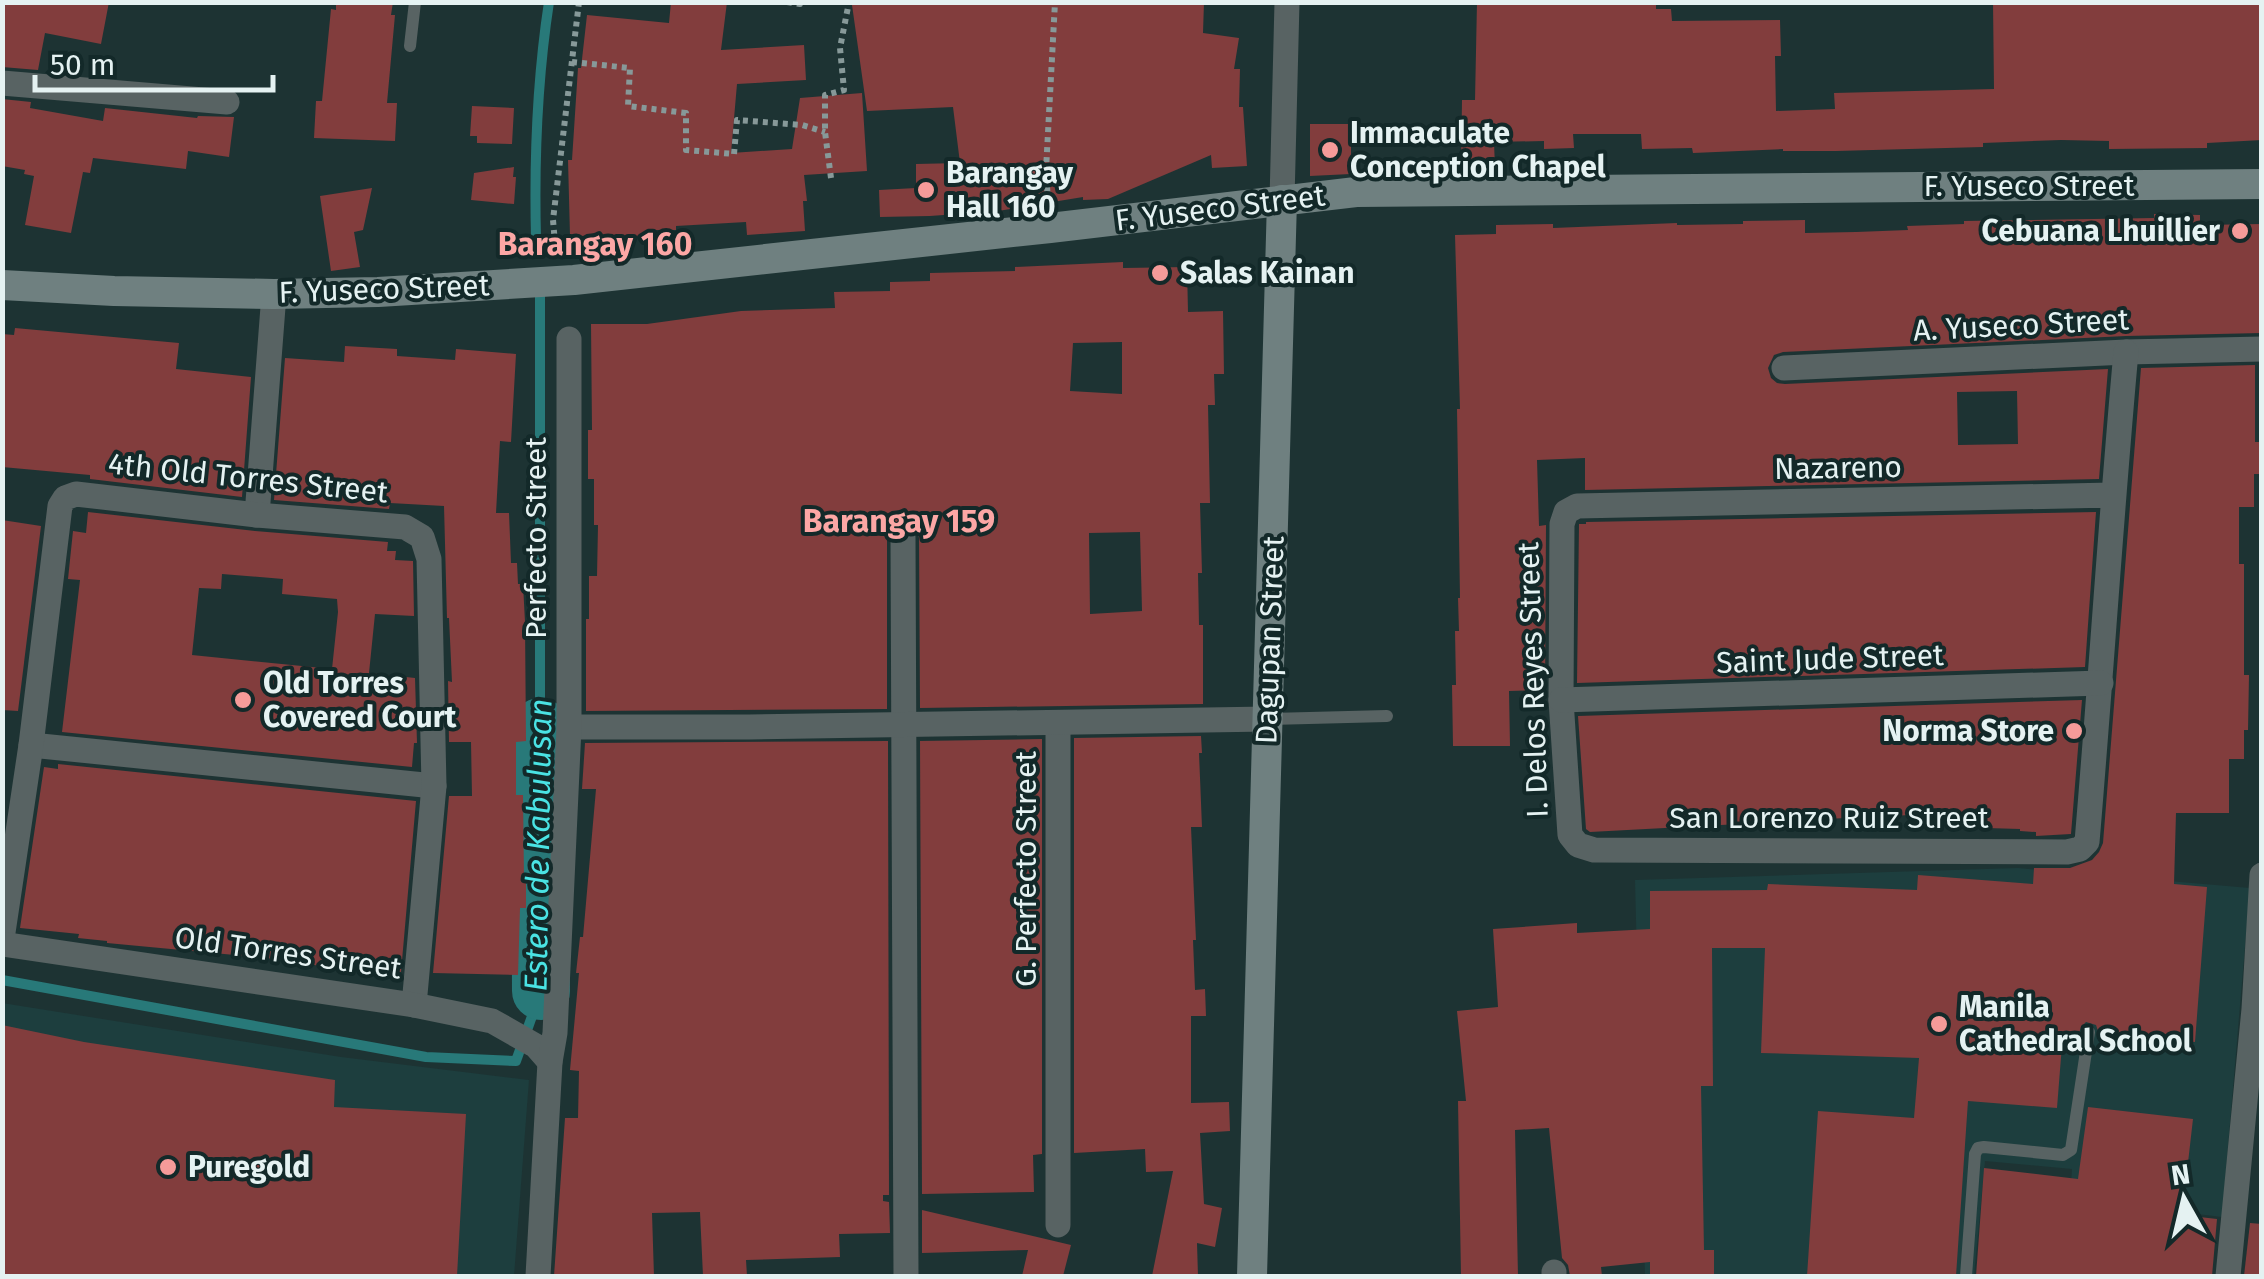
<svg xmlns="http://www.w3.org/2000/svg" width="2264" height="1279" font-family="'Fira Sans',sans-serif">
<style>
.built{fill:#1d3e3e}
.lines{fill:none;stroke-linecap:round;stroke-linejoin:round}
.stream{stroke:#287979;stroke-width:10}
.river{stroke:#287979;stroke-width:58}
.building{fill:#823d3d;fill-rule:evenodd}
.path{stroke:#879999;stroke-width:6;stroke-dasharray:5 5;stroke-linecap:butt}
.lane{stroke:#586363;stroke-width:12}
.street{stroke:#586363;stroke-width:25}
.secondary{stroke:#6f8080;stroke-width:30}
.poi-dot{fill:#f59b99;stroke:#132929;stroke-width:4}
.labels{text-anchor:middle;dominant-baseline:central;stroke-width:8;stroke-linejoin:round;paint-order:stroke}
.poi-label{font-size:30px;font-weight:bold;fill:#e5f2f2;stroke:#132929;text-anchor:start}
.street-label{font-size:30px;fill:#e5f2f2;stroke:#132929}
.neighbourhood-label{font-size:32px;font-weight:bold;fill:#fca7a5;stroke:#132929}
.water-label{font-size:32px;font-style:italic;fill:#4ae3e4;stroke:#132929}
</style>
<rect width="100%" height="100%" fill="#1d3333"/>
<g class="built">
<path d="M2018 868 2250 888 2222 1217 2070 1199 2072 1169 1985 1161 1974 1276H1645L1635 880Z"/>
<path d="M2 1003 341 1057 529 1080 514 1276H3Z"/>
</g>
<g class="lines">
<g class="stream">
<path d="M536 238C534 159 537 81 549 2"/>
<path d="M540 285V727"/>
<path d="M2 980 426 1057 516 1061 541 991"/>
</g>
<path class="river" d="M540 727 541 991"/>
</g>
<g class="building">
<path d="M2 2H109L101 44 45 33 38 70 2 67Z"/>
<path d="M336 2H393L391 15H395L387 103H397L395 141 314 138 316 101H322L331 9 336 10Z"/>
<path d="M671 2H727L721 50 804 45 806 80 737 84 731 153 792 149 800 98 862 93 867 171 804 175 807 201H803L805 231 747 235 746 222 676 226V230H654V237L570 236 568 160H572L578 68H581L587 15 669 23Z"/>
<path d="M880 2H1204L1203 33 1239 38 1234 69H1240L1239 107H1243L1247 166 1212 168 1211 155 1108 199 1083 200V197L998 211 930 216 880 217 879 190 916 188V164L960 163 953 107 867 111 852 5Z"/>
<path d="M1477 2H1656V9H1671L1672 21 1780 20 1781 56H1775L1776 111 1835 109 1834 93 1994 89 1993 2H2262V140L2207 143V148L2109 149V141L2061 140 1983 143V147L1836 151H1783V149L1693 153 1692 148 1642 149 1641 134H1573L1574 148 1544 149V141L1494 142 1495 168H1461L1462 100H1475Z"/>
<path d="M2 99 31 102 30 108 103 121 105 108 197 118 198 116 234 117 229 157 188 151 186 169 93 158 90 173 83 172 71 233 25 225 34 176 24 174 25 170 2 166Z"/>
<path d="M472 106 514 108 512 144 477 143V136H470Z"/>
<path d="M1310 124H1351V174L1310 176Z"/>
<path d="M514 167 513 177H516L514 204 471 200 474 173Z"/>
<path d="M372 188 363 230 354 232 360 267 331 271 320 196Z"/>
<path d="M2154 214 2200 215V225L2262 224V333L2126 336 1783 352 1774 355 1768 368 1771 378 1777 383 1785 384 2108 369 2099 479 1585 490V458L1537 460 1539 526 1546 525 1545 690 1509 691 1510 746H1453L1452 685H1456L1455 631H1459L1458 598H1460L1457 409H1460L1455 235 1496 234V225L1553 224V228L1677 223V225L1743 224V221L1805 220V233L1856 232 1908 230 1907 226 1964 224V221L2154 218ZM2017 391 2018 444 1958 445 1957 392Z"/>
<path d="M1123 262V268L1187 267 1188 312 1223 311 1224 374H1214L1215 405H1208L1210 503H1200L1202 573H1198L1199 625H1203V704L920 708 919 538 917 531 912 524 902 522 889 529 887 538V709L586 711V619H589V576H597L598 525H594V479H588V430H592L591 324H647L741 311 835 308 834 292 890 291V282L930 281V273L1015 271V267ZM1122 342V394L1070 391 1073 343ZM1140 532 1142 611 1090 614 1089 533Z"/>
<path d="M15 328 179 343 176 369 251 377 242 497 90 479V475L2 467V334L14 335Z"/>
<path d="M345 346 397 349V356L455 360 456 349 516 354 511 442 500 441 496 513H509L511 563H517L518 584H523L525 622 526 741 516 742V795H523L524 879H526V908H520L518 975 433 973 449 796H472L471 742H449L448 681 452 682 449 618H447L444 506 390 503 389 509 274 500 285 358 344 362Z"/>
<path d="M2255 365V442H2262L2261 474H2254V507H2239V564H2244V675H2249L2248 730H2244V759H2229V813H2176L2174 884 2207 887 2195 1042 2099 1034 2096 1025 2086 1022 2081 1027 2079 1033 2063 1032 2057 1108 1968 1101 1956 1276H1807L1818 1111 1914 1118 1919 1058 1761 1053 1765 948H1712L1713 1086H1701L1704 1250H1714V1276H1650V1262L1601 1267 1602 1276H1570L1568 1265 1562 1258 1549 1128 1515 1130 1518 1276H1461L1458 1101H1466L1457 1011 1498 1007 1493 929 1577 923V933L1650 929V891L1767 890 1768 884 1917 890 1918 875 2033 884 2034 868H2070L2092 860 2099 852 2103 843 2141 368Z"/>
<path d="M88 512 255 531 388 542 387 551H396L395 560 413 561 414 616 375 614 369 673 415 678 417 743H414L412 767 62 732 80 580 68 579 73 531 86 533ZM222 574 283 579 282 594 337 599 338 612 332 669 192 655 199 588 221 589Z"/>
<path d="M2096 512 2085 667 1577 683 1579 524H1586V522Z"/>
<path d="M2 520 41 526 18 711 2 710Z"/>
<path d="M2082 700 2071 834 2036 836V832L2020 831V829L1953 827V813L1825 819V823L1777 825V822L1590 832 1586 829 1578 716Z"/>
<path d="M1201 736 1202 753H1199L1202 827H1191L1196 940H1193L1195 990 1205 989 1206 1016H1191V1103L1229 1102 1230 1131 1200 1133 1204 1204 1222 1208 1215 1247 1197 1243 1198 1276H1152L1173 1171 1146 1172 1145 1149 1074 1153V738Z"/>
<path d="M1042 739V1154L1033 1155 1034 1192 922 1194 920 741Z"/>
<path d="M888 741 889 1195H883V1201L889 1202 890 1233 839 1234 840 1257 746 1260 747 1276H703L700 1212 652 1213 654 1276H554L565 1118H578L579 1071 570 1070 579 973H576L580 937H583L596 789H582L585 743Z"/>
<path d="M58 764 416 801 401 972 328 965 327 967 276 959 107 943V941L78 938 79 934 20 928 44 767 58 769Z"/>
<path d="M2 1025 84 1042 335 1080 334 1107 466 1114 457 1276 325 1275V1276H2Z"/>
<path d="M2088 1107 2193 1119 2182 1215 2217 1219 2212 1276H1976L1984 1168 2078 1179Z"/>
<path d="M922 1210 1071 1245 1063 1276H1022L1028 1250 922 1253Z"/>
<path d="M2250 1223 2262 1224V1276H2244Z"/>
</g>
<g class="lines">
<g class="path">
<path d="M787 2 800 4V2"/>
<path d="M572 62 630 68 628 106 686 113V150L734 154 737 120 802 125 825 132"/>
<path d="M831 178 825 132V95L844 90 840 48 849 2"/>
<path d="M1048 202 1046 170 1055 2"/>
<path d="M556 255 553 220 579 2"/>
</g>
<g class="lane">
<path d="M410 46 415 2"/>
<path d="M1269 719 1387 716"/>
<path d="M1966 1276 1975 1154 1978 1148 1984 1147 2063 1155 2071 1150 2089 1032"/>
</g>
<g class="street">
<path d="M2 83 227 102"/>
<path d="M1282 200 1287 2"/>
<path d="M1784 368 2126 352 2262 349"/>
<path d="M2112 495 1577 506 1566 512 1562 524 1561 700 1570 835 1578 845 1594 850 2067 852 2080 849 2087 842C2101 678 2111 515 2126 352"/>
<path d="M257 515 274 294"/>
<path d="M903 538 906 1276"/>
<path d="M1561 700 2101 683"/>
<path d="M1058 723V1225"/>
<path d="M569 727H749L1268 719"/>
<path d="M31 745 434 786"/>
<path d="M2 939 31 745 60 506 65 498 76 494 257 515 405 527 422 537 429 559 434 786 414 1005"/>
<path d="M2 944 414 1005 492 1021 536 1046 550 1062"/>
<path d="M1554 1272V1276"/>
<path d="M538 1276 550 1062 555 1033 569 727V339"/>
<path d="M2228 1276 2254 1009 2262 875"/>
</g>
<g class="secondary">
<path d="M2 285 114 291 274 294 378 292 574 280 1050 228 1356 192 2262 184"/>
<path d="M1252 1276 1282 200"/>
</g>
</g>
<g class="poi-dot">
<circle cx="1330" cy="150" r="10"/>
<circle cx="926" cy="190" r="10"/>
<circle cx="2240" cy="231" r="10"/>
<circle cx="1160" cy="273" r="10"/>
<circle cx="243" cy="700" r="10"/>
<circle cx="2074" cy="731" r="10"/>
<circle cx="1939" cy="1024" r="10"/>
<circle cx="168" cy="1167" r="10"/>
</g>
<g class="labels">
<g class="poi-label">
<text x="1350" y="133">Immaculate<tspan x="1350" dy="34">Conception Chapel</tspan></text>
<text x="946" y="173">Barangay<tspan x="946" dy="34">Hall 160</tspan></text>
<text x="2220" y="231" text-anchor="end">Cebuana Lhuillier</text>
<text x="1180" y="273">Salas Kainan</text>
<text x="263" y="683">Old Torres<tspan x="263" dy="34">Covered Court</tspan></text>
<text x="2054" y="731" text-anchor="end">Norma Store</text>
<text x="1959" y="1007">Manila<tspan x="1959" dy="34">Cathedral School</tspan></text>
<text x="188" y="1167">Puregold</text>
</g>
<g class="street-label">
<text x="2029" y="186">F. Yuseco Street</text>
<text transform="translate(1220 208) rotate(-7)">F. Yuseco Street</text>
<text transform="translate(384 289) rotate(-2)">F. Yuseco Street</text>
<text transform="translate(2021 325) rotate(-3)">A. Yuseco Street</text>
<text transform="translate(1838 468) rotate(-1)">Nazareno</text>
<text transform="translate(248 478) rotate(6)">4th Old Torres Street</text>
<text transform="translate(536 538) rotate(-90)">Perfecto Street</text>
<text transform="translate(1270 640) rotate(-88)">Dagupan Street</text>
<text transform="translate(1830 659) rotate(-2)">Saint Jude Street</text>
<text transform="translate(1533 680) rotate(-92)">I. Delos Reyes Street</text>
<text x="1829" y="818">San Lorenzo Ruiz Street</text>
<text transform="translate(1026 869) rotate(-90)">G. Perfecto Street</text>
<text transform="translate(288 953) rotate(8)">Old Torres Street</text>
</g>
<g class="neighbourhood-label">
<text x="595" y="244">Barangay 160</text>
<text x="899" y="521">Barangay 159</text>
</g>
<g class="water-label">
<text transform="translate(538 845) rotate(-89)">Estero de Kabulusan</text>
</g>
</g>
<rect width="2264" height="1279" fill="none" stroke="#e5f2f2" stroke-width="10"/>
<g transform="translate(2184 1199) rotate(352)" stroke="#132929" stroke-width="8" paint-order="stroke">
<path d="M0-8L18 38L0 25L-18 38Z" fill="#e5f2f2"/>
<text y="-15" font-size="28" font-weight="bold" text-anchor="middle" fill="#e5f2f2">N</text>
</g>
<path d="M35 75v15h238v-15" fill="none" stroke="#e5f2f2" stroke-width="5"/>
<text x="50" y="75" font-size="30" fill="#e5f2f2" stroke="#132929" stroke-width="8" paint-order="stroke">50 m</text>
</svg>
